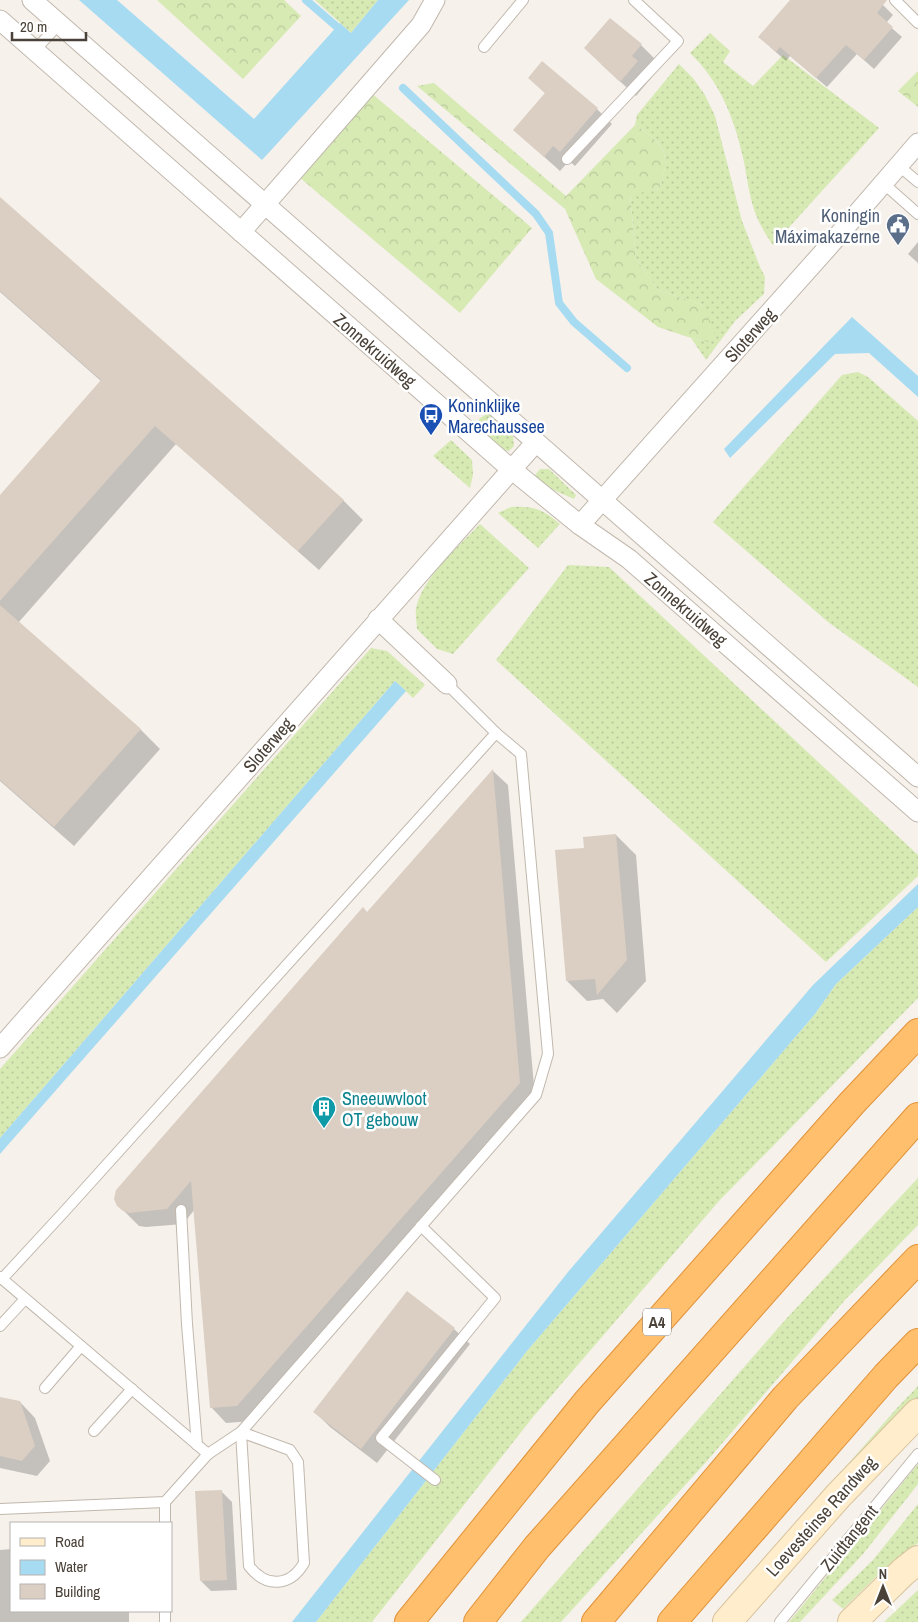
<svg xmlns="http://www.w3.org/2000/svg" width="918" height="1622" font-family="'Archivo Narrow',sans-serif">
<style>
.grass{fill:url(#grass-dots)}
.forest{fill:url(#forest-crowns)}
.water{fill:#a7dbf2}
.shadow{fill:#0003}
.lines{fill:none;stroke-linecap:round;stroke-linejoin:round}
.stream{stroke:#a7dbf2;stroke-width:8}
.building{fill:#dbcfc3}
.lane-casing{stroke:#c1b8ad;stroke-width:12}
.street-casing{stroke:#c1b8ad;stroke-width:21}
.secondary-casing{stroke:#d9c39c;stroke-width:30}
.highway-casing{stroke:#e1923a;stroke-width:30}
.lane{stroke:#fff;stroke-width:10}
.street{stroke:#fff;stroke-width:19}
.secondary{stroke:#ffedcb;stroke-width:28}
.highway{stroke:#ffbf6c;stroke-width:28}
.labels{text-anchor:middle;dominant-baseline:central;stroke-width:5;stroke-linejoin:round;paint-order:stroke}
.shield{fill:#fff;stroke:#807a74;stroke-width:1}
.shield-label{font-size:16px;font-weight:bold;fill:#4a4138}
.service-label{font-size:18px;fill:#4e5e75;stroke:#fff;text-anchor:end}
.street-label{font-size:18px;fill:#4a4138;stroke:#fff}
.transit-label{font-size:18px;fill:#164399;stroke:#fff;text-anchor:start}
.culture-label{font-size:18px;fill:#0d838f;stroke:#fff;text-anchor:start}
</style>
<defs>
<pattern id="grass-dots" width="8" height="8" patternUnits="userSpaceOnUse" patternTransform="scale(1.25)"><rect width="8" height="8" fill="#d7eab4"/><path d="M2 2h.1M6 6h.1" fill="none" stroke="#baca9c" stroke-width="1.8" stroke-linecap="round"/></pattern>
<pattern id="forest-crowns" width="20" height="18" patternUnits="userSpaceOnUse" patternTransform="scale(1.25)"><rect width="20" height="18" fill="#d7eab4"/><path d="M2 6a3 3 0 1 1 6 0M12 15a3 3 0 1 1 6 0" fill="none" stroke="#baca9c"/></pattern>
</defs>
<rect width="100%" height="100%" fill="#f6f1eb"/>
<g class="grass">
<path d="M315 0H378L351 33Z"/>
<path d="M710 33 730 51 723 62 753 86 783 55 879 128 773 245C768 238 763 230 759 222 750 203 748 183 744 162 735 120 721 83 690 53Z"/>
<path d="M679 64 693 78 705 95 715 116 742 221 760 267 765 277 764 294 735 321 706 360 691 338 708 342 703 305 658 290 636 259 630 194 659 189C672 153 665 144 635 125L637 115Z"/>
<path d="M858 372 868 377 918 421V687L828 622 713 522 842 375Z"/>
<path d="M488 413 513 436 514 446 509 451 502 450 478 427 479 419Z"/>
<path d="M451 440 472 460 473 475 470 488 433 456Z"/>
<path d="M540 469H549L576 495 574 499 538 483 535 475Z"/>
<path d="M511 507C535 506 542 509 560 524L538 548 498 513Z"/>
<path d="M480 524 529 568 453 654 437 649 417 629C417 623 415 615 416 609 421 579 459 546 480 524Z"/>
<path d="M568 565 609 567 918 855V876L826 962 496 660Z"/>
<path d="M371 648 387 651 425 685 413 698 395 681 0 1138V1069Z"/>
<path d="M918 907V998L719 1201 533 1417 372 1622H316L527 1351 815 1014 836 984Z"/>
<path d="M918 1178V1225L845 1300 707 1461 561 1622H521L786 1319Z"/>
<path d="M918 1386V1407L766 1558 897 1408Z"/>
<path d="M918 1464V1484L864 1553 800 1622H789Z"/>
<path d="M918 1504V1543L881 1572 843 1609 832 1600 873 1560Z"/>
<path d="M918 1590V1622H884Z"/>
</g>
<g class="forest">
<path d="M157 0H284L301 16 243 79Z"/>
<path d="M918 71V107L898 91Z"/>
<path d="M358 82 532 228 460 313 286 166Z"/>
<path d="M434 83 566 196 635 125C665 144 672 154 659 189L630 195 636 259 658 290 703 305 715 333 708 342 691 338 658 327 596 279 565 209 417 86Z"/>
</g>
<g class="water">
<path d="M79 0H117L254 119 340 23 351 33 378 0H409L262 160Z"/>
<path d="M852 317 918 376V397L869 353 835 354 730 458 724 449Z"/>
<path d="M395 681 406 691 0 1154V1138Z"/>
<path d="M918 884V907L836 984 815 1014 527 1351 316 1622H292L568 1272 813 985Z"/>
</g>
<g class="shadow">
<path d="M792 0H878L893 15 886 23 902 37 874 69 857 54 827 87 790 56 786 61 770 47Z"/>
<path d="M641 45 656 60 646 71 652 77 636 96 601 64Z"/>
<path d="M529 78 597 109 612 124 575 166 569 161 560 171 514 130 546 94Z"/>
<path d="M0 207 343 500 363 520 319 570 176 444 18 623 140 729 160 749 74 846 0 781V497L102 382 0 292Z"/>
<path d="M918 242V263L908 254Z"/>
<path d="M493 771 508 785 535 1098 253 1421 226 1423 211 1407 195 1209 183 1224 146 1227 139 1226 118 1205 367 913Z"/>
<path d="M616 835 636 855 646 981 617 1013 603 999 587 1001 567 981 586 849Z"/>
<path d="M407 1292 454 1329 470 1344 377 1463 330 1427 315 1412Z"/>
<path d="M0 1398 20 1402 35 1418 50 1461 37 1476 0 1468Z"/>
<path d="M221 1491 232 1502 237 1590 211 1591 201 1581Z"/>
<path d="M11 1549V1611H129V1622H0V1550Z"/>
</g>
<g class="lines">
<g class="stream">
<path d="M306 0 344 33"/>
<path d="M403 88 536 214 549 233 559 303 574 322 627 368"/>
</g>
</g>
<g class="building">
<path d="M790 0H887L877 13 893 27 864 60 846 45 816 78 780 47 776 52 758 37Z"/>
<path d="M610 18 642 44 632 56 638 61 620 82 584 48Z"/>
<path d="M542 61 598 108 560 152 553 146 544 157 513 130 545 93 528 78Z"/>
<path d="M0 197 344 500 298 551 155 426 0 601V495L101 380 0 291Z"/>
<path d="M0 605 141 729 54 827 0 780Z"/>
<path d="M493 769 520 1083 237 1406 210 1408 191 1181 167 1209 129 1213 123 1211 117 1206 114 1199 116 1190 363 907 367 912Z"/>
<path d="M616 834 627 960 597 995 595 979 566 981 555 850 584 848 583 837Z"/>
<path d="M407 1291 455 1328 361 1449 313 1412Z"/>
<path d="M0 1397 20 1401 35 1446 22 1461 0 1456Z"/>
<path d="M222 1490 227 1580 200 1581 195 1491Z"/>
</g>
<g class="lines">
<g class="lane-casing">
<g id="lane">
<path d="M895 0 918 23"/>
<path d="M484 47 523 0"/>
<path d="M35 50 59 24"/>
<path d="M567 159 678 41 634 0"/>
<path d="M899 166 918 182"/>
<path d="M883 183 918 214"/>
<path d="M181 1210 187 1324 197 1445"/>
<path d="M421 1226 495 1298 381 1438 435 1480"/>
<path d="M0 1277 208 1454"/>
<path d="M2 1279 63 1213 496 733"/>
<path d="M0 1326 25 1299"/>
<path d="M45 1388 81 1346"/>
<path d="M94 1431 132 1389"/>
<path d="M241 1432 290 1450 298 1462 304 1563C290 1587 266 1588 249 1566Z"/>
<path d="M0 1509 165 1502 208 1454 241 1432 536 1095 548 1054 521 754 496 733 447 684"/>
<path d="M165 1523V1502"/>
<path d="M165 1622V1611"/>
<path d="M780 1622 918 1454"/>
</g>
</g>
<g class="street-casing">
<g id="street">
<path d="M32 0 918 777"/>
<path d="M0 20 511 469 580 525 629 559 918 812"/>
<path d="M241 232 421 25 435 0"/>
<path d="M580 525 829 246 918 143"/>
<path d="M378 619 447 684"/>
<path d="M0 1048 536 442"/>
</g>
</g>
<g class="secondary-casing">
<g id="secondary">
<path d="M727 1622 838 1496 918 1413"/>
<path d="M852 1622 903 1572 918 1560"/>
</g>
</g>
<g class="highway-casing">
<g id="highway">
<path d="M409 1622 587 1402 852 1103 918 1033"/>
<path d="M478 1622 537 1547 918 1117"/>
<path d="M596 1622 785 1398 918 1259"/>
<path d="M672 1622 886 1376 918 1343"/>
</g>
</g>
<use href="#lane" class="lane"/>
<use href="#street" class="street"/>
<use href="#secondary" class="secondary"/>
<use href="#highway" class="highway"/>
</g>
<defs>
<g id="civic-pin" transform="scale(1.25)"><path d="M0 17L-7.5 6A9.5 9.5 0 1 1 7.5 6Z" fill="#5c6f8a" stroke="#fff"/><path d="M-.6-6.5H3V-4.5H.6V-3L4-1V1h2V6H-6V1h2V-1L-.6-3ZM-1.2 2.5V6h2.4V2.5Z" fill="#fff"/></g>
<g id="bus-pin" transform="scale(1.25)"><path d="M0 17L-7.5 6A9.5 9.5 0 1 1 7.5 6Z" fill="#1a4fb4" stroke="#fff"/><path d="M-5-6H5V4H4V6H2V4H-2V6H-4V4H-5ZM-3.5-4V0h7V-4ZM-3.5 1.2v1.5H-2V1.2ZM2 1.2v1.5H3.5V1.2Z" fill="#fff"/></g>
<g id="building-pin" transform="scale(1.25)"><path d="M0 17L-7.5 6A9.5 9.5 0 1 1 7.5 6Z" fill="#0f9aa8" stroke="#fff"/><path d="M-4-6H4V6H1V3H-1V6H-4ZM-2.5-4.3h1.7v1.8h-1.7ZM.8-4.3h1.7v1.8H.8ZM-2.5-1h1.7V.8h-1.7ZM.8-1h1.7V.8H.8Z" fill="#fff"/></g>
</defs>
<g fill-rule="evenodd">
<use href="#civic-pin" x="898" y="225"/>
<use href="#bus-pin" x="431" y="415"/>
<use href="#building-pin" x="324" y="1108"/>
</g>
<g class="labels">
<rect class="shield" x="643" y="1308.5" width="28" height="27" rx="4"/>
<g class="shield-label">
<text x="657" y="1322">A4</text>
</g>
<g class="service-label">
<text x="880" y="215">Koningin<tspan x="880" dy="21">Máximakazerne</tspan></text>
</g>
<g class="street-label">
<text transform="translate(750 335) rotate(-48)">Sloterweg</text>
<text transform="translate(375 350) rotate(41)">Zonnekruidweg</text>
<text transform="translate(686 609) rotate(41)">Zonnekruidweg</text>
<text transform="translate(268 745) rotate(-49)">Sloterweg</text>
<text transform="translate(821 1516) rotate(-48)">Loevesteinse Randweg</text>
<text transform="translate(849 1538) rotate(-51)">Zuidtangent</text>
</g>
<g class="transit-label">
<text x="448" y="405">Koninklijke<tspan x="448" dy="21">Marechaussee</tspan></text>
</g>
<g class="culture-label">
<text x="342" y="1098">Sneeuwvloot<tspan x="342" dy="21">OT gebouw</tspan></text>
</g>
</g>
<rect x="10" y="1522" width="162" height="90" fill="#ffffff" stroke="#b7b3af"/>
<rect x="20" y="1538" width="25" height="8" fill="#ffedcb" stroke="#b7b3af"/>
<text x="55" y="1547" font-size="15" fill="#4a4138">Road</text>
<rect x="20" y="1560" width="25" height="15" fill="#a7dbf2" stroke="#b7b3af"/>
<text x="55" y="1572" font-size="15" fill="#4a4138">Water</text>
<rect x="20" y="1584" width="25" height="15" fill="#dbcfc3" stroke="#b7b3af"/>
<text x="55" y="1597" font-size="15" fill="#4a4138">Building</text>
<g transform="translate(883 1587)" stroke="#ffffff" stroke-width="4" paint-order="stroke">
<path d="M0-4L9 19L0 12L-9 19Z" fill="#4a4138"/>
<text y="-8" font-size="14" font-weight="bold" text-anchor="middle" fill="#4a4138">N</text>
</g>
<path d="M12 32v8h74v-8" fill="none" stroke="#4a4138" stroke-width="2.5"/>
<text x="20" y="32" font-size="15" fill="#4a4138" stroke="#ffffff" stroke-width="4" paint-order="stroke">20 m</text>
</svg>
